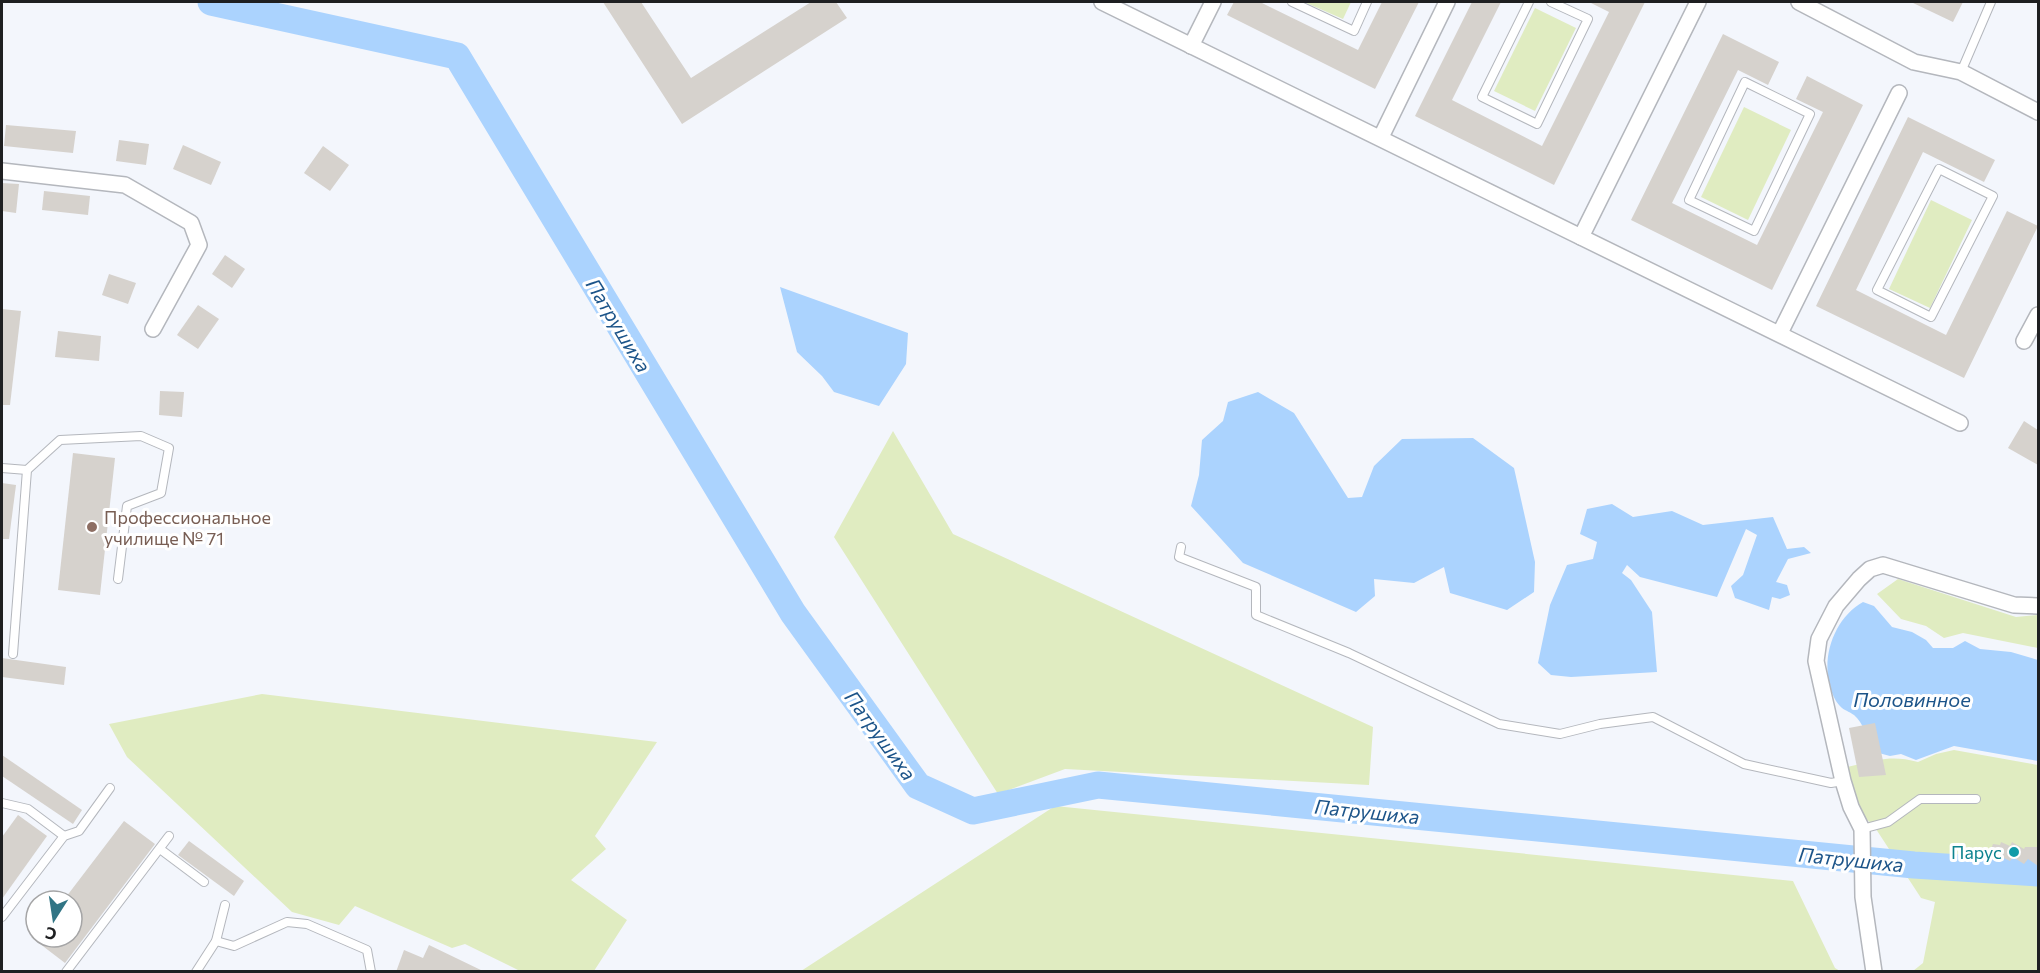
<svg xmlns="http://www.w3.org/2000/svg" width="2040" height="973" font-family="Commissioner,sans-serif">
<style>
.green{fill:#e0ecc1}
.water{fill:#abd3fe}
.lines{fill:none;stroke-linecap:round;stroke-linejoin:round}
.river{stroke:#abd3fe;stroke-width:27}
.building{fill:#d6d2cd}
.lane-casing{stroke:#b4b7bd;stroke-width:10}
.street-casing{stroke:#b4b7bd;stroke-width:18}
.lane{stroke:#fff;stroke-width:8}
.street{stroke:#fff;stroke-width:15}
.education-dot{fill:#8d6e63;stroke:#fff;stroke-width:2}
.culture-dot{fill:#0f9aa8;stroke:#fff;stroke-width:2}
.labels{text-anchor:middle;dominant-baseline:central;stroke-width:6;stroke-linejoin:round;paint-order:stroke}
.education-label{font-size:18px;fill:#785e54;stroke:#fff;text-anchor:start}
.culture-label{font-size:18px;fill:#0d838f;stroke:#fff;text-anchor:end}
.water-label{font-size:20px;font-style:italic;fill:#1c5489;stroke:#fff}
</style>
<rect width="100%" height="100%" fill="#f3f6fc"/>
<g class="green">
<path d="M1304 2H1351L1343 19Z"/>
<path d="M1535 8 1576 28 1535 111 1494 91Z"/>
<path d="M1744 107 1791 130 1748 220 1701 197Z"/>
<path d="M1931 200 1972 220 1930 308 1889 289Z"/>
<path d="M893 431 953 534 1373 727 1369 785 1065 769 998 794 834 537Z"/>
<path d="M1898 579 2016 617 2038 615V648L1963 633 1944 638 1926 626 1901 619 1877 594Z"/>
<path d="M262 694 657 742 595 836 606 849 571 880 627 920 594 971H520L465 944 452 948 355 906 339 925 292 912 127 757 109 724Z"/>
<path d="M1954 750 2038 765V971H1913L1923 963 1935 902 1921 898 1874 826 1863 816 1856 801 1847 767C1874 761 1890 754 1918 762L1936 754Z"/>
<path d="M1055 806 1793 881 1835 968 1840 971H801Z"/>
</g>
<g class="water">
<path d="M780 287 908 333 906 364 879 406 834 392 822 376 797 352Z"/>
<path d="M1258 392 1294 413 1348 498 1362 497 1374 466 1402 439 1473 438 1514 468 1535 562 1534 592 1507 610 1450 593 1444 567 1414 583 1374 579 1375 596 1356 612 1243 563 1191 506 1199 475 1202 440 1223 421 1228 402Z"/>
<path d="M1612 504 1633 517 1672 511 1703 525 1773 517 1787 549 1804 547 1811 553 1788 559 1776 582 1787 585 1790 595 1780 599 1772 597 1769 610 1735 598 1731 586 1743 575 1757 535 1746 529 1717 597 1640 577 1627 565 1622 573 1631 580 1652 612 1657 672 1571 677 1551 675 1538 663 1550 605 1567 565 1593 559 1597 542 1580 534 1587 509Z"/>
<path d="M1863 602 1874 606 1892 627 1912 632 1926 640 1933 648H1953L1965 641 1980 649 2011 652 2038 660V761L1954 746 1916 760 1901 754 1890 756 1875 752C1869 741 1863 722 1854 715 1845 709 1843 711 1836 701 1817 667 1831 620 1863 602Z"/>
</g>
<g class="lines">
<path class="river" d="M211 2 457 56 793 613 918 786 973 811 1098 785 1914 865 2038 873"/>
</g>
<g class="building">
<path d="M603 2H641L691 78 811 2H836L847 18 682 124Z"/>
<path d="M1234 2H1260L1358 50 1382 2H1419L1375 89 1227 15Z"/>
<path d="M1472 2H1501L1452 100 1542 146 1609 12 1589 2H1645L1554 185 1415 116Z"/>
<path d="M1911 2H1963L1953 22Z"/>
<path d="M1723 34 1779 62 1768 85 1738 70 1672 203 1757 245 1823 112 1796 99 1807 76 1863 105 1772 290 1631 220Z"/>
<path d="M1908 117 1995 160 1984 182 1923 152 1856 290 1946 335 2007 211 2038 226 1964 378 1816 306Z"/>
<path d="M6 125 76 131 73 153 4 146Z"/>
<path d="M119 140 149 144 146 165 116 161Z"/>
<path d="M183 145 221 162 211 185 173 169Z"/>
<path d="M323 146 349 165 330 191 304 173Z"/>
<path d="M2 183 19 184 16 213 2 211Z"/>
<path d="M44 191 90 196 88 215 42 210Z"/>
<path d="M225 255 245 269 232 288 212 274Z"/>
<path d="M109 274 136 283 128 304 102 295Z"/>
<path d="M198 305 219 319 198 349 177 335Z"/>
<path d="M2 309 21 311 10 405H2Z"/>
<path d="M58 331 101 336 99 361 55 357Z"/>
<path d="M160 391 184 392 182 417 159 415Z"/>
<path d="M2024 421 2038 430V465L2008 448Z"/>
<path d="M73 453 115 458 100 595 58 590Z"/>
<path d="M2 483 16 485 9 539H2Z"/>
<path d="M2 658 66 667 64 685 2 677Z"/>
<path d="M1875 723 1886 775 1859 777 1849 728Z"/>
<path d="M2 755 82 810 73 824 2 776Z"/>
<path d="M18 815 47 836 2 899V837Z"/>
<path d="M124 821 155 844 65 963 31 937H72V901H63Z"/>
<path d="M189 841 244 881 234 896 178 855Z"/>
<path d="M2001 842 2010 846 2012 842 2024 849 2025 847H2038V866L2028 859 2024 864 2013 857 2010 861 2004 858 2002 861 1989 854 1993 844 2000 845Z"/>
<path d="M429 945 485 972H396L404 950 423 958Z"/>
</g>
<g class="lines">
<g class="lane-casing">
<g id="lane">
<path d="M1292 2 1354 31 1367 2"/>
<path d="M1529 2 1482 97 1537 124 1588 19 1551 2"/>
<path d="M1961 72 1991 2"/>
<path d="M1745 82 1810 114 1754 231 1689 200Z"/>
<path d="M1939 169 1993 196 1931 317 1877 290Z"/>
<path d="M2 468 27 470"/>
<path d="M1181 547 1179 557 1256 587V615L1349 653 1499 724 1560 734 1600 724 1653 717 1744 764 1831 783 1843 781"/>
<path d="M13 654 27 470 60 440 141 436 169 448 161 493 127 506 118 579"/>
<path d="M2 803 28 809 64 836"/>
<path d="M1862 829 1888 822 1920 799H1976"/>
<path d="M160 849 204 882"/>
<path d="M2 917 64 836 79 831 110 788"/>
<path d="M216 941 234 946 287 922 307 924 367 950 371 972"/>
<path d="M66 972 169 836"/>
<path d="M196 972 216 941 225 905"/>
</g>
</g>
<g class="street-casing">
<g id="street">
<path d="M1102 2 1960 423"/>
<path d="M1799 2 1914 62 1961 72 2038 112"/>
<path d="M1191 46 1213 2"/>
<path d="M1381 137 1447 2"/>
<path d="M2 171 125 185 191 223 199 245 153 329"/>
<path d="M1581 237 1698 2"/>
<path d="M1780 333 1899 93"/>
<path d="M2024 341 2038 315"/>
<path d="M1874 972 1863 897 1862 829 1851 807 1843 781 1816 661 1819 639 1836 606 1859 579 1870 569 1883 565 2014 605 2038 606"/>
</g>
</g>
<use href="#lane" class="lane"/>
<use href="#street" class="street"/>
</g>
<circle class="education-dot" cx="92" cy="527" r="6"/>
<circle class="culture-dot" cx="2014" cy="852" r="6"/>
<g class="labels">
<g class="education-label">
<text x="104" y="517">Профессиональное<tspan x="104" dy="21">училище № 71</tspan></text>
</g>
<g class="culture-label">
<text x="2002" y="852">Парус</text>
</g>
<g class="water-label">
<text transform="translate(619 325) rotate(59)">Патрушиха</text>
<text x="1912" y="699">Половинное</text>
<text transform="translate(881 735) rotate(54)">Патрушиха</text>
<text transform="translate(1367 811) rotate(6)">Патрушиха</text>
<text transform="translate(1851 859) rotate(6)">Патрушиха</text>
</g>
</g>
<rect width="2040" height="973" fill="none" stroke="#1e1f21" stroke-width="6"/>
<g transform="translate(54 919) rotate(192)"><circle r="28" fill="#ffffff" stroke="#a5a5a6" stroke-width="1.5"/>
<path d="M0-4.5L10 22L0 15L-10 22Z" fill="#317585"/>
<text y="-9" font-size="16" font-weight="bold" text-anchor="middle" fill="#1e1f21">С</text>
</g>
</svg>
